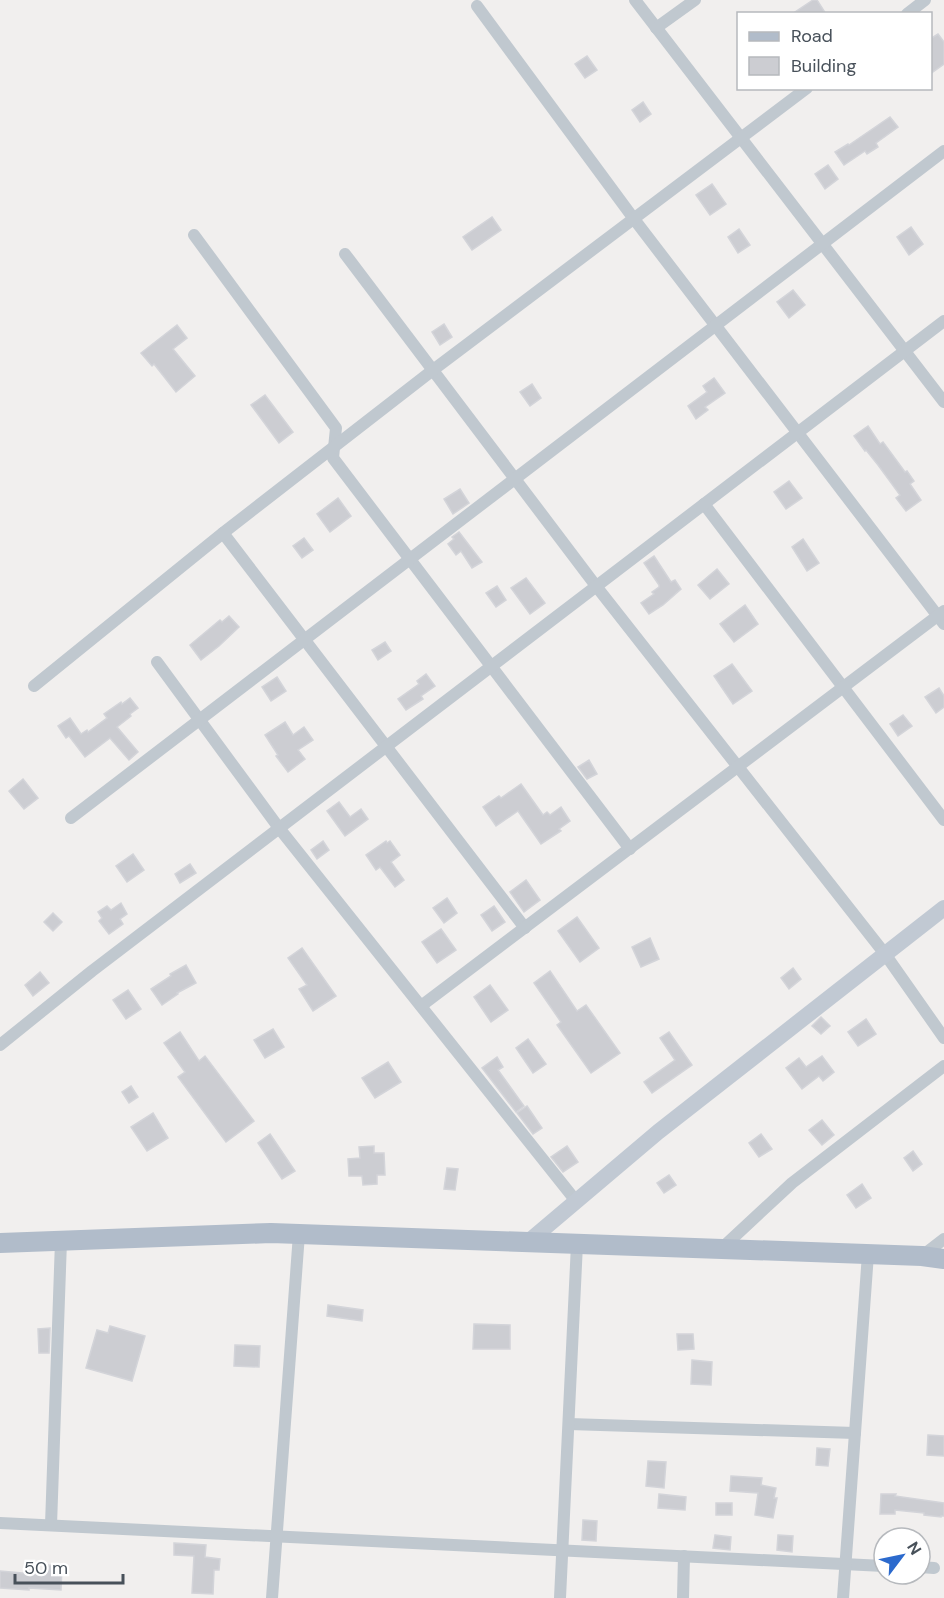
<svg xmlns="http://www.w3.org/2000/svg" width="944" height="1598" font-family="'DM Sans',sans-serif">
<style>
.building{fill:#cccdd2;stroke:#d3d4d9;stroke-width:1.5}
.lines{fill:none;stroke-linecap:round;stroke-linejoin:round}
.street{stroke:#c0c8cf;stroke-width:12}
.secondary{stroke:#c1c9d3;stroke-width:16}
.primary{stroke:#b1bcca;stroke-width:20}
</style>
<rect width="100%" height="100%" fill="#f1efee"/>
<g class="building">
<path d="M813 0H817L826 14H792Z"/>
<path d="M938 34 944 42V64L930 74V39Z"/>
<path d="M587 56 597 70 585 78 575 64Z"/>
<path d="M643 102 651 114 640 122 632 110Z"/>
<path d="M890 117 898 127 876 143 878 147 867 154 865 151 844 165 835 152 848 144 849 145Z"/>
<path d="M828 165 838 179 825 189 815 174Z"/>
<path d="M712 184 726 204 710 215 696 195Z"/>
<path d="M492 217 501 230 472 250 463 237Z"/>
<path d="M911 227 923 244 909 255 897 237Z"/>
<path d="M739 229 750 245 738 253 728 237Z"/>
<path d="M793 290 805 305 789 318 777 302Z"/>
<path d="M444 324 452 337 440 345 432 332Z"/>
<path d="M177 325 187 338 173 349 195 376 176 392 154 364 152 366 141 353Z"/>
<path d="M714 378 725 393 705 407 708 410 696 419 688 406 707 392 703 386Z"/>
<path d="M532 384 541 398 530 406 520 392Z"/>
<path d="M265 395 293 432 279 443 251 405Z"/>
<path d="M868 426 880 444 883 442 905 472 907 471 914 481 910 484 921 500 906 511 896 498 900 495 878 465 866 450 865 451 854 436Z"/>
<path d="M789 481 802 498 786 509 774 492Z"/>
<path d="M460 489 469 503 453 514 444 499Z"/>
<path d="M338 498 351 516 330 532 317 514Z"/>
<path d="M459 532 482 562 472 568 461 551 456 555 448 544 454 539 452 537Z"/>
<path d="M304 538 313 550 302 558 293 546Z"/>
<path d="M803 539 819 563 807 571 792 547Z"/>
<path d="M654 556 671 582 675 580 681 589 663 605 649 614 641 603 654 594 652 592 659 587V585L644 563Z"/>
<path d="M717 569 729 584 710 599 698 585Z"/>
<path d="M526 578 545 603 530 614 511 588Z"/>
<path d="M497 586 506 600 496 607 486 593Z"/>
<path d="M745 605 758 624 734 642 720 624Z"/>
<path d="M229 616 239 627 219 646 201 660 190 645 220 620 222 622Z"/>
<path d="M385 642 391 651 378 660 372 650Z"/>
<path d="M732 664 752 691 733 704 714 676Z"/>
<path d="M426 674 435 686 421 696 423 699 406 710 398 699 419 684 417 681Z"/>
<path d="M277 677 286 691 271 701 262 687Z"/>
<path d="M939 688 944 696V707L936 713 925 697Z"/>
<path d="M130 698 138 708 130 714 131 716 117 727 138 752 129 760 110 738 85 757 69 736 66 738 58 726 70 718 81 734 87 730 88 732 107 718 104 714 121 702 122 704Z"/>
<path d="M903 715 912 726 898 736 890 724Z"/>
<path d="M285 722 293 735 304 727 313 740 298 750 305 759 288 772 276 756 278 755 265 735Z"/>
<path d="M589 760 597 774 587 779 578 767Z"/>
<path d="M23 779 38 798 24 809 9 791Z"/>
<path d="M521 784 543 815 547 812 550 815 561 807 570 821 559 829 561 831 541 844 518 811 496 826 483 807 499 796 501 798Z"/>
<path d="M339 802 350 817 361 809 368 819 345 836 327 811Z"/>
<path d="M323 841 329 850 317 859 311 850Z"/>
<path d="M386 841 387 843 390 841 400 855 391 862 404 880 395 887 380 867 376 870 366 855Z"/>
<path d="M133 854 144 870 127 882 116 866Z"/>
<path d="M190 864 196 873 180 883 175 874Z"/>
<path d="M526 880 540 900 524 912 510 892Z"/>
<path d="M447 898 457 913 444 923 433 908Z"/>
<path d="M121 903 127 914 120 919 123 924 109 934 99 921 102 918 98 912 107 906 111 910Z"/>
<path d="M494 906 505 922 492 931 481 915Z"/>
<path d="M53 913 62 922 53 931 44 922Z"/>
<path d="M577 917 599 948 580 962 558 931Z"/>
<path d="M441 929 456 950 437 963 422 942Z"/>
<path d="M650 938 659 959 641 967 632 947Z"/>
<path d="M302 948 336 996 313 1011 299 989 307 985 288 958Z"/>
<path d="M186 965 196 983 177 993 178 994 162 1005 151 989 171 976 170 974Z"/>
<path d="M793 968 801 979 789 989 781 978Z"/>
<path d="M550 971 577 1011 586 1005 620 1053 591 1073 557 1025 561 1022 534 983Z"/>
<path d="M40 972 49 983 33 996 25 985Z"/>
<path d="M490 985 508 1010 491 1022 474 997Z"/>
<path d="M128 990 141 1009 126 1019 113 1000Z"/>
<path d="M821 1017 830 1026 821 1034 812 1026Z"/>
<path d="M866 1019 876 1034 858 1046 848 1032Z"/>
<path d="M273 1029 284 1047 265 1058 254 1040Z"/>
<path d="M180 1032 199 1061 205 1056 254 1121 226 1142 178 1077 185 1072 164 1043Z"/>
<path d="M669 1032 692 1065 652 1093 644 1082 675 1060 660 1038Z"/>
<path d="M528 1039 546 1064 533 1073 516 1048Z"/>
<path d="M822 1056 834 1072 823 1081 819 1076 802 1089 786 1068 799 1058 806 1067Z"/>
<path d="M497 1057 503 1067 498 1070 524 1106 516 1112 482 1068Z"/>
<path d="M388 1062 401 1082 375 1098 362 1078Z"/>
<path d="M131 1086 138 1097 129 1103 122 1092Z"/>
<path d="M527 1106 542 1128 533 1134 517 1113Z"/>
<path d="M153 1113 168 1138 147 1151 131 1127Z"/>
<path d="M822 1120 834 1135 822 1145 809 1130Z"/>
<path d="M270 1134 295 1171 282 1179 258 1143Z"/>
<path d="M761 1134 772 1149 759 1157 749 1143Z"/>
<path d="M374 1146V1153H384L385 1175H377V1184L363 1185 362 1176H349L348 1159 360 1158 359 1147Z"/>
<path d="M567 1146 578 1162 563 1172 551 1157Z"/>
<path d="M913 1151 922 1164 913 1171 904 1158Z"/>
<path d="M447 1168 458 1169 455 1190 444 1189Z"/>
<path d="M669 1175 676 1185 664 1193 657 1183Z"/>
<path d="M862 1184 871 1198 856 1208 847 1195Z"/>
<path d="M328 1305 363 1310 362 1321 327 1316Z"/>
<path d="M474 1324 510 1325V1349H473Z"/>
<path d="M110 1326 145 1336 132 1381 86 1368 97 1330 108 1333Z"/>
<path d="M50 1328 49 1353H39L38 1329Z"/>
<path d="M677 1334H693L694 1349 678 1350Z"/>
<path d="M235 1345 260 1346 259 1367 234 1366Z"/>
<path d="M692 1360 712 1362 711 1385 691 1384Z"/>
<path d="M928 1435 944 1436V1456L927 1455Z"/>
<path d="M817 1448 830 1449 828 1466 816 1465Z"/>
<path d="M648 1461 666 1462 664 1488 646 1486Z"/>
<path d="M731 1476 762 1478 761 1485 776 1488 774 1498H777L773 1518 755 1515 758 1493 730 1491Z"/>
<path d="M659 1494 686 1497 685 1510 658 1508Z"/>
<path d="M881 1494H896L895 1496 944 1503V1516H941V1517L924 1515V1513L895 1510V1514H880Z"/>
<rect x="716" y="1503" width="16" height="12"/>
<path d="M583 1520 597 1521 596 1541 582 1540Z"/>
<path d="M715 1535 731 1537 730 1550 713 1548Z"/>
<path d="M778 1535 793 1536 792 1552 777 1550Z"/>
<path d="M174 1543 206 1545 205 1557 220 1559 219 1570H214L213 1594 192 1593 194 1556 174 1555Z"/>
<path d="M46 1565 62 1566 61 1590 29 1588V1590L0 1588V1571L45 1575Z"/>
</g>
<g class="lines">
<g class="street">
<path d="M635 0 944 402"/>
<path d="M477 6 634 219 944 624"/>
<path d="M907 14 925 0"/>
<path d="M656 28 695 0"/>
<path d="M194 235 336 428 333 458 630 849"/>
<path d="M345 254 596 586 885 954 944 1038"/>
<path d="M704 504 944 820"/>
<path d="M223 533 525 928"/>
<path d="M157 662 279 828 576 1201"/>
<path d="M34 686 223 533 433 370 807 88"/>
<path d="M71 818 944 151"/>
<path d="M421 1006 944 611"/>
<path d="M0 1045 92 971 944 321"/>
<path d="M721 1249 792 1183 944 1066"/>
<path d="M922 1256 944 1239"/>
<path d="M569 1424 855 1433"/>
<path d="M0 1523 884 1566"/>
<path d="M51 1525 61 1241"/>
<path d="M920 1567 934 1568"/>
<path d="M272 1598 299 1234"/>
<path d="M560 1598 577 1244"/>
<path d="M683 1598 684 1556"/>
<path d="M843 1598 868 1254"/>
</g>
<path class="secondary" d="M528 1242 658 1132 944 908"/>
<path class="primary" d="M0 1243 271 1233 922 1256 944 1259"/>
</g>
<rect x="737" y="12" width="195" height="78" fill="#ffffff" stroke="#b6b9bd" stroke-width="1.5"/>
<rect x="749" y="32" width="30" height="9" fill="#b1bcca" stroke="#b6b9bd" stroke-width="1.5"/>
<text x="791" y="42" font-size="18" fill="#48515a">Road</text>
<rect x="749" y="57" width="30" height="18" fill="#cccdd2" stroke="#b6b9bd" stroke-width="1.5"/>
<text x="791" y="72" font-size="18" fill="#48515a">Building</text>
<g transform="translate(902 1556) rotate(58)"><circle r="28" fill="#ffffff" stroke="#b6b9bd" stroke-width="1.5"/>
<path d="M0-4.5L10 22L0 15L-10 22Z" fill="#2c6acd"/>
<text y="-9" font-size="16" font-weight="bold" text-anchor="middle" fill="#48515a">N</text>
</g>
<path d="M15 1574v9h108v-9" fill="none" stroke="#48515a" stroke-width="3"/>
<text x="24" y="1574" font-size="18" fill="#48515a" stroke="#ffffff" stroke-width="4.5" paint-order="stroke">50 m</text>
</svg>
